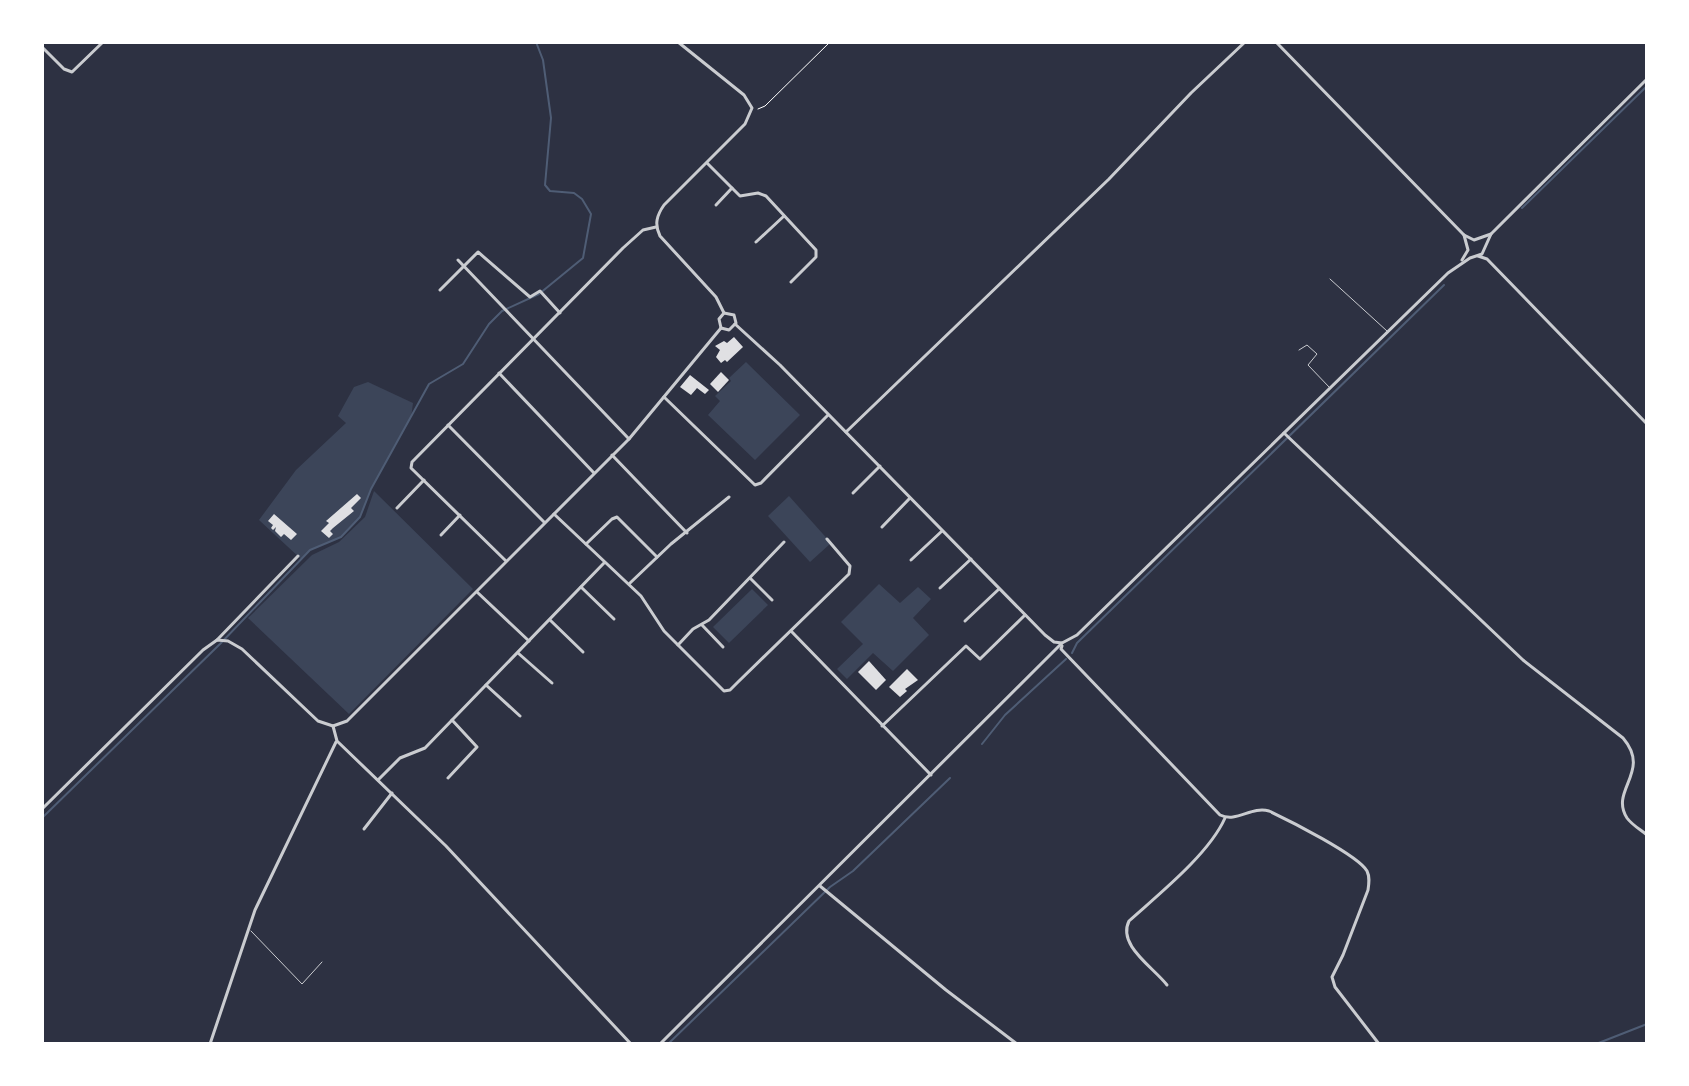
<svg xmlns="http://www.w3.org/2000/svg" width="1689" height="1086" font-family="Manrope,sans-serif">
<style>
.green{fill:#3c4559}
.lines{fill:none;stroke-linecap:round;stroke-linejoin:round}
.stream{stroke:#4f5d75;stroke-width:2}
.building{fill:#e0e0e3}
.path{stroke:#fff;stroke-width:1}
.service{stroke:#caccd0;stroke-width:1}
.minor{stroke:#caccd0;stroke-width:3}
.tertiary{stroke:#caccd0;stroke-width:3}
</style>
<rect width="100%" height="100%" fill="#2d3142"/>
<g class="green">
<path d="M746 362 800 415 755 460 708 415 720 401 715 396 731 381 729 378Z"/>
<path d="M368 382 413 403 411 418 371 489 360 517 341 537 310 550 301 559 259 520 296 470 346 423 338 416 354 387Z"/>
<path d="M374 491 473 589 349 714 248 618 312 555 339 542 365 517Z"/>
<path d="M789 496 831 543 810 562 768 516Z"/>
<path d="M879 584 900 603 918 587 931 599 913 618 929 635 893 671 873 653 847 679 837 669 863 644 841 622Z"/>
<path d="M752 589 768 605 729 643 713 627Z"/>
</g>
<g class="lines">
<g class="stream">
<path d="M1522 208 1647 86"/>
<path d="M1072 653 1077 643 1444 285"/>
<path d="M982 744 1005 715 1066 659"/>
<path d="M42 818 220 644 310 550 341 537 360 517 371 489 429 384 463 364 489 324 502 311 539 294 583 258 591 214 582 199 574 193 550 191 545 185 551 118 543 60 536 42"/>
<path d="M668 1044 830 887 853 871 950 778"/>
<path d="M1596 1044 1647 1024"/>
</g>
</g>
<g class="building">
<path d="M734 337 743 347 727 362 725 360 721 363 716 357 720 350 715 346 724 341 727 343Z"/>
<path d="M721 372 729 380 718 392 710 384Z"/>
<path d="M690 375 709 390 705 394 697 388 691 395 680 387Z"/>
<path d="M357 494 361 498 351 508 354 511 333 528 330 531 333 534 329 538 321 531 329 523 326 521Z"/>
<path d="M274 514 297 534 291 540 284 534 281 537 275 531 276 527 273 530 271 528 273 525 268 521Z"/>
<path d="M869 661 886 680 876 690 858 672Z"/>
<path d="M907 669 918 680 905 689 907 691 900 697 889 687Z"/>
</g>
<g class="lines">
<path class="path" d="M758 109 765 106 830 42"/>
<g class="service">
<path d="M1330 279 1387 331"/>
<path d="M1299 350 1307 345 1317 354 1308 365 1330 388"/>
<path d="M251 931 302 984 322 962"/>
</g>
<g class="minor">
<path d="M42 47 64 69 72 72 103 42"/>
<path d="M707 163 740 196 758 193 766 196 816 250V257L791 282"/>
<path d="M716 205 732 188"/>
<path d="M756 242 784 216"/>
<path d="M1478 256 1487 259 1647 424"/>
<path d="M458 260 629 439"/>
<path d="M440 290 478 252 530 297 540 291 560 313"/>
<path d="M499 373 594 473"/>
<path d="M664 397 755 485 761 483 828 415"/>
<path d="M448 425 544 522"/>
<path d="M846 432 1109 179 1191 93 1245 42"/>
<path d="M1284 433 1523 660 1623 738C1652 772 1609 790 1627 818 1632 825 1641 830 1647 835"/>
<path d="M612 455 687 533"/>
<path d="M853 493 880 466"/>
<path d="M397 508 424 480"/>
<path d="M554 514 641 596 664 631 724 691 730 690 738 682 849 574 850 566 827 539"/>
<path d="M882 527 910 498"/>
<path d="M441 535 460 515"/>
<path d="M586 544 612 519 617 517 657 557"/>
<path d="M911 560 942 531"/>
<path d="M506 561 411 468 412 462 623 248 643 230 656 227"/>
<path d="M750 578 772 600"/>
<path d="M630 583 671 544 729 497"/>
<path d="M581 587 614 619"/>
<path d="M940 588 971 559"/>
<path d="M477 592 529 641"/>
<path d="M550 620 583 652"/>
<path d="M965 621 999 589"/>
<path d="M702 625 723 647"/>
<path d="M792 632 931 775"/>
<path d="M217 640 298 556"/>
<path d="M678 645 693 629 709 620 784 542"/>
<path d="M518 653 552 683"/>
<path d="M486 685 520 716"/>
<path d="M882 726 966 646 980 659 1025 615"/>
<path d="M448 778 477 747 452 720"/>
<path d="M378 780 400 758 425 748 604 563"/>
<path d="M364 829 392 793"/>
<path d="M1167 985C1153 967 1117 945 1129 921 1159 894 1209 854 1225 818"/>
<path d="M210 1044 255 910 336 742"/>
</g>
<g class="tertiary">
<path d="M678 42 744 95 752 108 745 124 664 205C657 215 654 224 660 236L716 297 724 313"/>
<path d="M1276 42 1464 235 1474 240 1491 234 1647 79"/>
<path d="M1462 260 1468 250 1464 235"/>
<path d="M735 324 780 365 1045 635 1054 642 1062 643"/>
<path d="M721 328 719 319 724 313 734 315 736 323"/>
<path d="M721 328 729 330 735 324"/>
<path d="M1062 646 1061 649 1220 815C1237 823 1251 806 1269 811 1288 820 1358 855 1367 871 1370 877 1369 883 1368 890L1343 955 1332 977 1335 987 1379 1044"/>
<path d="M333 726 337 741 446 846 631 1044"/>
<path d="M42 809 203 650 217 640 228 641 242 649 318 721 333 726 347 721 629 439 721 328"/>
<path d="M820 886 946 990 1017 1044"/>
<path d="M660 1044 1062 643 1077 635 1448 273 1470 258 1482 254 1491 234"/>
</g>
</g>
<rect width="1689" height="1086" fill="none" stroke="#ffffff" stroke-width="88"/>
</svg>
